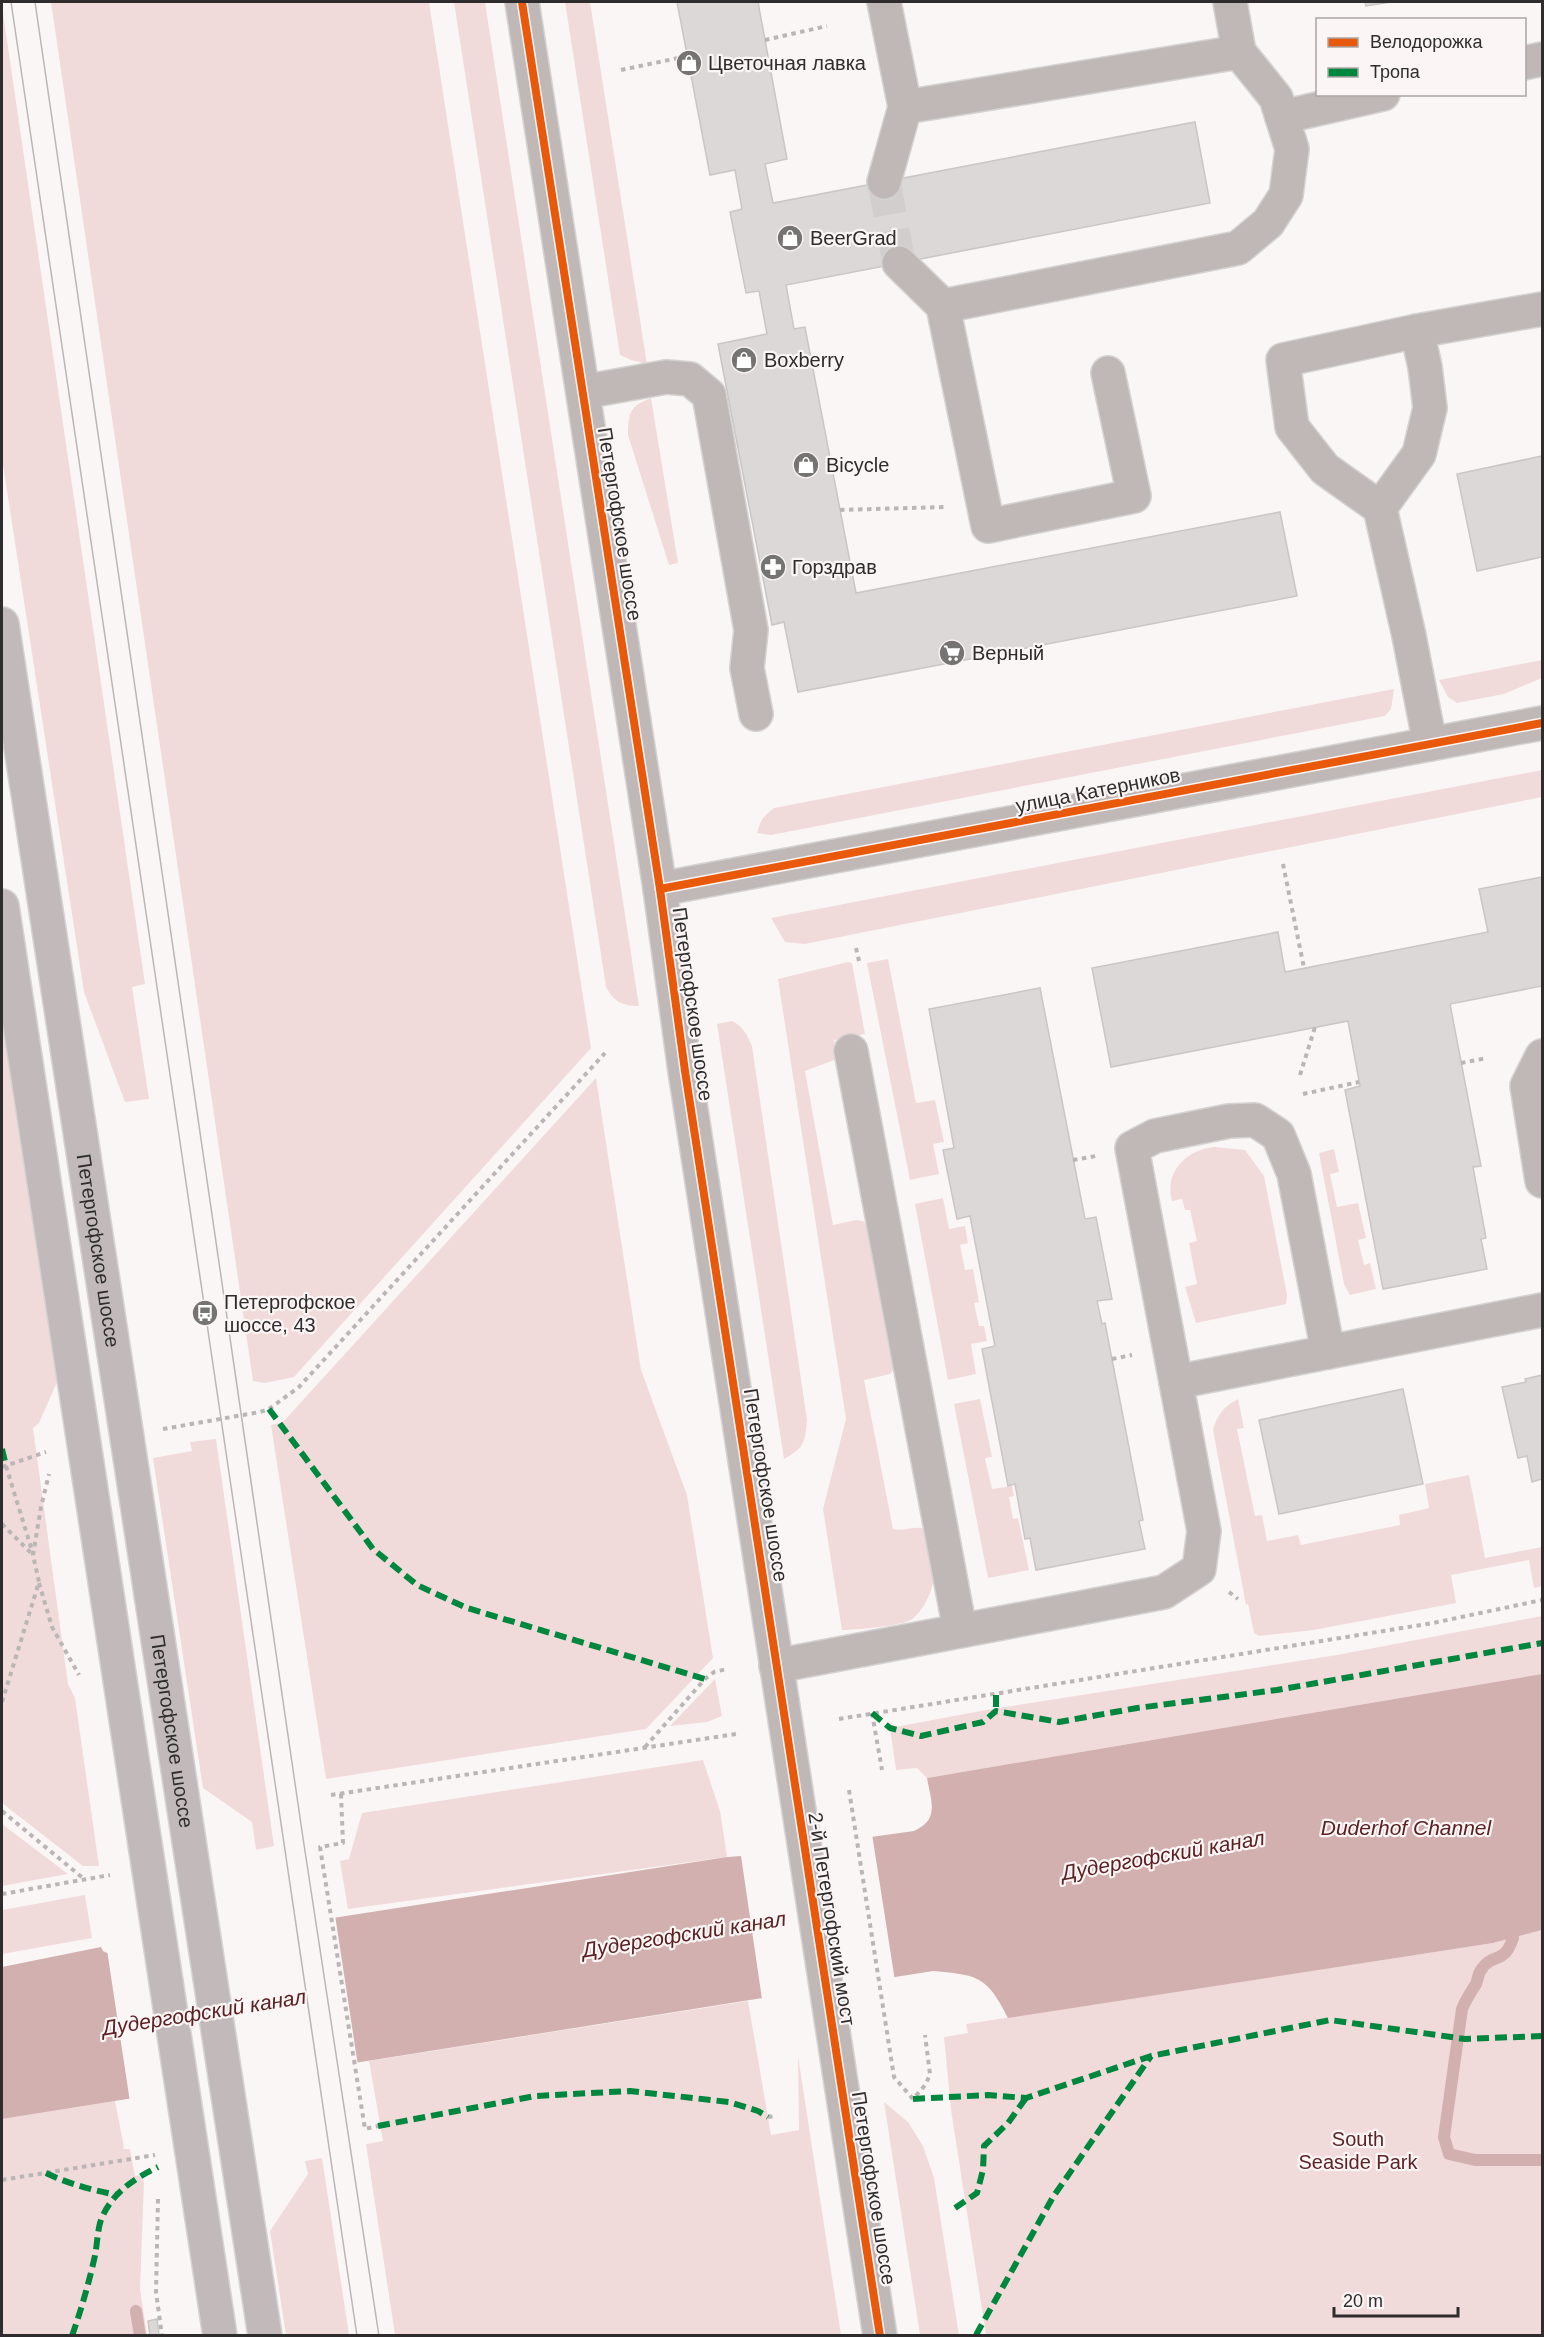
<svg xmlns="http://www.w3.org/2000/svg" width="1544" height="2337" font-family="Helvetica,sans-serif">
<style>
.green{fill:#f1dbda}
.water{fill:#d2b0af}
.pier{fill:#fbf6f6}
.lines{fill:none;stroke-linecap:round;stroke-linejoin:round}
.stream{stroke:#d2b0af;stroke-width:12}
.building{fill:#dcd8d8;stroke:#cac6c6;stroke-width:1.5}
.minor-tunnel{stroke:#d2cece;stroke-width:33;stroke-dasharray:33 16;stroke-linecap:butt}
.minor-casing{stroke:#d5d2d2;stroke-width:36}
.major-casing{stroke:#d5d2d2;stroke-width:36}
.path{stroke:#bbb6b5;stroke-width:4;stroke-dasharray:4.5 4.5;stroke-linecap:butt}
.minor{stroke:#c0b8b7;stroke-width:33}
.major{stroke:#c2baba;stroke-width:33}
.tram{stroke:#bbb6b6;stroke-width:1.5}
.quiet{stroke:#00873e;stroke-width:6;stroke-dasharray:12 6;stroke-linecap:butt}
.cycleway-casing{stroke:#fcf5f5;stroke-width:11}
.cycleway{stroke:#e8590c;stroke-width:8}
.labels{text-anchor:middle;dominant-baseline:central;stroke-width:4.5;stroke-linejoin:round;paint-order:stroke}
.poi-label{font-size:20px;fill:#2e2c2c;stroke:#fcf5f5;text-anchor:start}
.street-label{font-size:20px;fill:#2e2c2c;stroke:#fcf5f5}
.park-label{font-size:20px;fill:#5e2425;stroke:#fcf5f5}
.water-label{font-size:21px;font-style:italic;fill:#5b2123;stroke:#fcf5f5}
</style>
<rect width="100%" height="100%" fill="#fbf6f6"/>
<g class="green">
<path d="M51 2H429L591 1048 294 1377 265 1383 253 1381Z"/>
<path d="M454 2H485L639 1006C622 1006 614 1002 606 987Z"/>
<path d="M565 2H590L647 364 631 360 620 355Z"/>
<path d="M2 6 145 984 132 987 149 1099 125 1102 84 992 2 458Z"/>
<path d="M651 398 678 563 669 565 628 435C628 412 630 406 651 398Z"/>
<path d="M1542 660V678L1504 694 1457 703 1448 697 1439 680Z"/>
<path d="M1394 689 1391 709 1385 716 771 835 757 833C760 821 764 815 774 808Z"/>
<path d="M1542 770V797L805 944 785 942 771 918Z"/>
<path d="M888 959 916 1103 935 1100 944 1142 933 1144 939 1174 910 1180 867 963Z"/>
<path d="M848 962 852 963 865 1034 834 1040 837 1059 805 1071 833 1225 856 1220 863 1221 868 1227 894 1369 890 1374 864 1380 893 1529C904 1532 914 1525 925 1529 928 1544 933 1560 934 1575 934 1589 923 1612 911 1620 900 1626 855 1630 842 1630L823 1509 846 1419 778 979Z"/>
<path d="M2 1018 61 1373 39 1423 33 1428 68 1684 75 1698 99 1866H83L2 1803Z"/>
<path d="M732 1021C743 1026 747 1035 752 1046L807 1420C805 1443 804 1448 784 1459L717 1024Z"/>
<path d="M596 1078 641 1370 687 1495 713 1658 646 1729 326 1779 271 1425 283 1422Z"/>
<path d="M1214 1147 1245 1150 1264 1176 1287 1295 1286 1304 1196 1323 1185 1287 1197 1284 1189 1243 1197 1241 1190 1210H1185L1182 1199 1172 1201C1164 1172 1186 1150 1214 1147Z"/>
<path d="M1334 1149 1339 1172 1330 1174 1337 1207 1358 1203 1366 1238 1358 1240 1364 1265 1370 1263 1376 1289 1350 1295 1344 1284 1319 1153Z"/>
<path d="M943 1198 949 1229 965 1226 968 1243 960 1245 965 1270 973 1269 979 1302 974 1303 979 1326H984L987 1341 971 1344 976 1374 948 1380 915 1204Z"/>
<path d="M980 1399 992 1457 985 1458 992 1489 1012 1486 1014 1496 1009 1497 1013 1519 1018 1518 1029 1570 988 1578 954 1404Z"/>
<path d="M1238 1399 1244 1428 1237 1429 1255 1516 1262 1515 1267 1541 1298 1535 1301 1545 1400 1525 1399 1515 1429 1508 1425 1484 1469 1475 1485 1558 1542 1547V1586L1534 1588 1529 1560 1451 1575 1456 1603 1314 1630 1259 1636 1254 1633 1248 1604 1246 1605 1213 1430C1217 1415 1224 1406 1238 1399Z"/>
<path d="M216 1439 274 1846 256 1850 252 1822 203 1788 153 1458 192 1451 190 1442Z"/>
<path d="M1542 1616V1674L927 1778 917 1768 896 1770 890 1728 986 1710 1337 1655Z"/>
<path d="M715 1679 722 1716 707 1722 670 1726Z"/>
<path d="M703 1760 720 1811 727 1857 348 1909 340 1861 349 1859 362 1813Z"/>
<path d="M2 1824 68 1874 2 1886Z"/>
<path d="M85 1895 92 1938 2 1954V1910Z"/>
<path d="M1542 1930V2335H986L951 2110 944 2037 968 2033 966 2024 1493 1943Z"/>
<path d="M748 2001 771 2135 799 2130 798 2056 841 2335H395L366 2144 383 2141 369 2061Z"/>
<path d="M115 2101 124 2147 123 2149H130L135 2176 141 2175 144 2183 140 2289 147 2335 2 2336V2119Z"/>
<path d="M884 2102 908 2122 923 2146 934 2178 959 2335H920Z"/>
<path d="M322 2158 349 2335H286L270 2231 308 2174 305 2161Z"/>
</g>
<path class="water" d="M1542 1674V1930L1493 1943 1008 2018C987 1976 978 1975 933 1971L2 2119V1967L101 1947 103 1951 107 1953 727 1857 914 1831C940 1820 931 1801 927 1778Z"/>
<g class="pier">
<path d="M872 1834 895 1981 749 2004 748 2001 762 1999 741 1856 727 1857V1854Z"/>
<path d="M335 1915 358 2066 130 2102 107 1950Z"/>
</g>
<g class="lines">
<g class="stream">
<path d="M1513 1938C1504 1966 1492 1952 1481 1970 1478 1974 1478 1979 1476 1984 1471 1992 1466 1999 1462 2009L1444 2137 1449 2154 1475 2160H1542"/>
<path d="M136 2311 140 2336"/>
</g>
</g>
<g class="building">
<path d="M677 2H758L787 159 765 164 773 203 1195 122 1210 203 786 285 794 329 805 327 856 593 1280 512 1297 596 798 692 784 622 772 625 718 344 767 334 759 291 746 293 730 212 742 209 735 170 710 175Z"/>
<path d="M1365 2H1391L1366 6Z"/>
<path d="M1542 456V557L1477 571 1457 474Z"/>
<path d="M1542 877V986L1450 1004 1481 1166 1473 1167 1486 1238 1481 1239 1487 1269 1383 1289 1345 1090 1360 1086 1348 1021 1111 1067 1092 968 1278 932 1285 972 1488 932 1479 889Z"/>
<path d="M1040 988 1085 1219 1096 1217 1112 1299 1097 1301 1102 1324 1105 1323 1143 1520 1139 1521 1145 1549 1036 1570 1030 1538 1025 1539 1015 1484 1008 1486 982 1349 995 1346 970 1216 957 1219 943 1150 954 1148 929 1009Z"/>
<path d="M1542 1375V1479L1532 1482 1527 1456 1518 1458 1502 1387 1526 1382 1525 1379Z"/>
<path d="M1403 1389 1423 1484 1279 1514 1259 1420Z"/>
<path d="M157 2319 159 2336H150L148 2321Z"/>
</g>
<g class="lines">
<path class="minor-tunnel" d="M884 182 899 263"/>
<g class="minor-casing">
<g id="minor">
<path d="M522 2 660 889 685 1071 880 2336"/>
<path d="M884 2 905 107 1239 52"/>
<path d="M1524 63 1542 59"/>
<path d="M1282 117 1383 94"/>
<path d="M884 182 905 107"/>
<path d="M899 263 943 306 988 526 1134 496 1108 373"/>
<path d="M943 306 1238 248 1268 223 1286 195 1292 149 1276 98 1239 52 1230 2"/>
<path d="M583 392 666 377 690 379 709 395 751 630 747 668 756 714"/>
<path d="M1380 508 1419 454 1430 408 1425 367 1417 331"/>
<path d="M1430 744 1409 636 1380 508 1325 469 1292 427 1283 360 1417 331 1542 309"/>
<path d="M660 889 1542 723"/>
<path d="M851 1051 960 1630"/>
<path d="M1542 1056 1527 1086 1542 1181"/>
<path d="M1176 1382 1542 1310"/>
<path d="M776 1666 1164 1592 1199 1569 1204 1531 1132 1148 1155 1136 1229 1121 1255 1120 1278 1135 1294 1174 1328 1352"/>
</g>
</g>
<g class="major-casing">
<g id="major">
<path id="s1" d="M2 624 265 2336"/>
<path d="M2 906 220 2336"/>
</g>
</g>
<g class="path">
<path d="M765 40 827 26"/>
<path d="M621 70 688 56"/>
<path d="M840 510 944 507"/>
<path d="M1283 864 1304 968"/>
<path d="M856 948 859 961"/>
<path d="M1461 1063 1487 1058"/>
<path d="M1300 1075 1315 1027"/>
<path d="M1303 1094 1359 1082"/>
<path d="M1073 1160 1096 1156"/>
<path d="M1112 1359 1132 1355"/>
<path d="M163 1429 260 1412 269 1409 299 1387 605 1053"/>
<path d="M6 1466 33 1554"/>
<path d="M2 1467 46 1452"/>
<path d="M2 1524 31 1553"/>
<path d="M39 1583 52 1627 79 1675"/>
<path d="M1229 1592 1238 1599"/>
<path d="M2 1702 39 1582 33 1555 41 1507 49 1474"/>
<path d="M872 1713 882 1770"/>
<path d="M839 1719 1433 1623 1542 1600"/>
<path d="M645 1747 705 1679 714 1672 727 1669"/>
<path d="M849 1790 894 2077 913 2099 926 2084 930 2074 925 2035"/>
<path d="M341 1794 343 1843 320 1847 365 2129 378 2126"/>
<path d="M331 1795 736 1734"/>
<path d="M2 1811 84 1879"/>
<path d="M2 1894 110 1875"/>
<path d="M768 2117 777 2116"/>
<path d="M2 2180 155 2155"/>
<path d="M158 2199 156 2292 162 2336"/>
</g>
<use href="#minor" class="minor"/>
<use href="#major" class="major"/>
<g class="tram">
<path d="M11 2 357 2336"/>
<path d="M35 2 303 1838 379 2336"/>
</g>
<g class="quiet">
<path d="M269 1409 373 1549 417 1585 467 1608 705 1679"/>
<path d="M2 1449 6 1466"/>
<path d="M996 1695V1711"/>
<path d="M872 1713 890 1728 921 1736 983 1722 996 1711 1059 1722 1137 1708 1277 1690 1542 1643"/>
<path d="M913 2099 988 2095 1026 2098 1151 2056 1330 2020 1465 2039 1542 2036"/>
<path d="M378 2126 535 2096 630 2091 729 2102 758 2111 768 2117"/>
<path d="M46 2173C69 2184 92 2190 117 2195"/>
<path d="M955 2208 977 2193 983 2170 984 2146 1008 2123 1026 2098"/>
<path d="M976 2335 1053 2197 1151 2056"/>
<path d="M72 2336C81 2310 88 2286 94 2260 97 2248 97 2235 100 2223 109 2195 133 2179 158 2167"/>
</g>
<g class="cycleway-casing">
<g id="cycleway">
<path d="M522 2 660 889 685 1071 880 2336"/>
<path d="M660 889 1542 723"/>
</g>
</g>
<use href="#cycleway" class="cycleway"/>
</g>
<defs>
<g id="shop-disc" transform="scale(1.35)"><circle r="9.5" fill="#767373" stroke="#fcf5f5"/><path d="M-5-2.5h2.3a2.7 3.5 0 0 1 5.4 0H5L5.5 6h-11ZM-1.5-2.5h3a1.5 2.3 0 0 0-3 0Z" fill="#fff"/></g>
<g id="pharmacy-disc" transform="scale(1.35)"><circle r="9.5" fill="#767373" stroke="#fcf5f5"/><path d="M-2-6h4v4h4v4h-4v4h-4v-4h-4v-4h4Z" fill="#fff"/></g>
<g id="supermarket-disc" transform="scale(1.35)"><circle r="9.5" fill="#767373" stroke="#fcf5f5"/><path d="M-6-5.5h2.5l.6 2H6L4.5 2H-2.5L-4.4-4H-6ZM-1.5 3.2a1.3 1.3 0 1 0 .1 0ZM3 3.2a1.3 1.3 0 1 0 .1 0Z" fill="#fff"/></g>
<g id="bus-disc" transform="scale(1.35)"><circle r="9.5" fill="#767373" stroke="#fcf5f5"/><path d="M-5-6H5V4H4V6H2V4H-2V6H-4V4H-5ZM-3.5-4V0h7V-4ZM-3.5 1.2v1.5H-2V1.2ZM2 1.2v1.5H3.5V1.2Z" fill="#fff"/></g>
</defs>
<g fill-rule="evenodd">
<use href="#shop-disc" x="689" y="63"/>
<use href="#shop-disc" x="790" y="238"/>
<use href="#shop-disc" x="744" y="360"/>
<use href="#shop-disc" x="806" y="465"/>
<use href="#pharmacy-disc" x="773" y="567"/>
<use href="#supermarket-disc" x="952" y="653"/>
<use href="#bus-disc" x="205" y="1313"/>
</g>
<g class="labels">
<g class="poi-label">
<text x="708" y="63">Цветочная лавка</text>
<text x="810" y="238">BeerGrad</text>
<text x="764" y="360">Boxberry</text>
<text x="826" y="465">Bicycle</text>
<text x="792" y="567">Горздрав</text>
<text x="972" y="653">Верный</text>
<text x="224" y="1302">Петергофское<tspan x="224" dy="23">шоссе, 43</tspan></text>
</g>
<g class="street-label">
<text transform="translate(620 524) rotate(81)">Петергофское шоссе</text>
<text transform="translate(1098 790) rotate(-11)">улица Катерников</text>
<text transform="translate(693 1004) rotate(82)">Петергофское шоссе</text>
<text stroke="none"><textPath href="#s1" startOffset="634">Петергофское шоссе</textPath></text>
<text transform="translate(766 1485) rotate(81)">Петергофское шоссе</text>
<text stroke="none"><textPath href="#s1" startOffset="1120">Петергофское шоссе</textPath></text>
<text transform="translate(832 1919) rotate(81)">2-й Петергофский мост</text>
<text transform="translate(874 2188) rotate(81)">Петергофское шоссе</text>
</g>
<g class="park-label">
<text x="1358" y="2139">South<tspan x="1358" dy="23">Seaside Park</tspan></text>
</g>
<g class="water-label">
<text x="1406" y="1827">Duderhof Channel</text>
<text transform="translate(1163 1855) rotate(-10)">Дудергофский канал</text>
<text transform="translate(684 1934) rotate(-9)">Дудергофский канал</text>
<text transform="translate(204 2012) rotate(-9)">Дудергофский канал</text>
</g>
</g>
<rect width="1544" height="2337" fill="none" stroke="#2e2c2c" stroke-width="6"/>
<rect x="1316" y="18" width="210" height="78" fill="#fcf5f5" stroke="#aaa5a5" stroke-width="1.5"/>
<rect x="1328" y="38" width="30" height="9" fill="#e8590c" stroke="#aaa5a5" stroke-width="1.5"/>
<text x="1370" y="48" font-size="18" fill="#2e2c2c">Велодорожка</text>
<rect x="1328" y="68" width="30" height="9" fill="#00873e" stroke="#aaa5a5" stroke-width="1.5"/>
<text x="1370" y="78" font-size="18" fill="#2e2c2c">Тропа</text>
<path d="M1334 2307v9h124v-9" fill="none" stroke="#2e2c2c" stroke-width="3"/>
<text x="1343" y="2307" font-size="18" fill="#2e2c2c" stroke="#fcf5f5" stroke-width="4.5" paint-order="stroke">20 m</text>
</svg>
